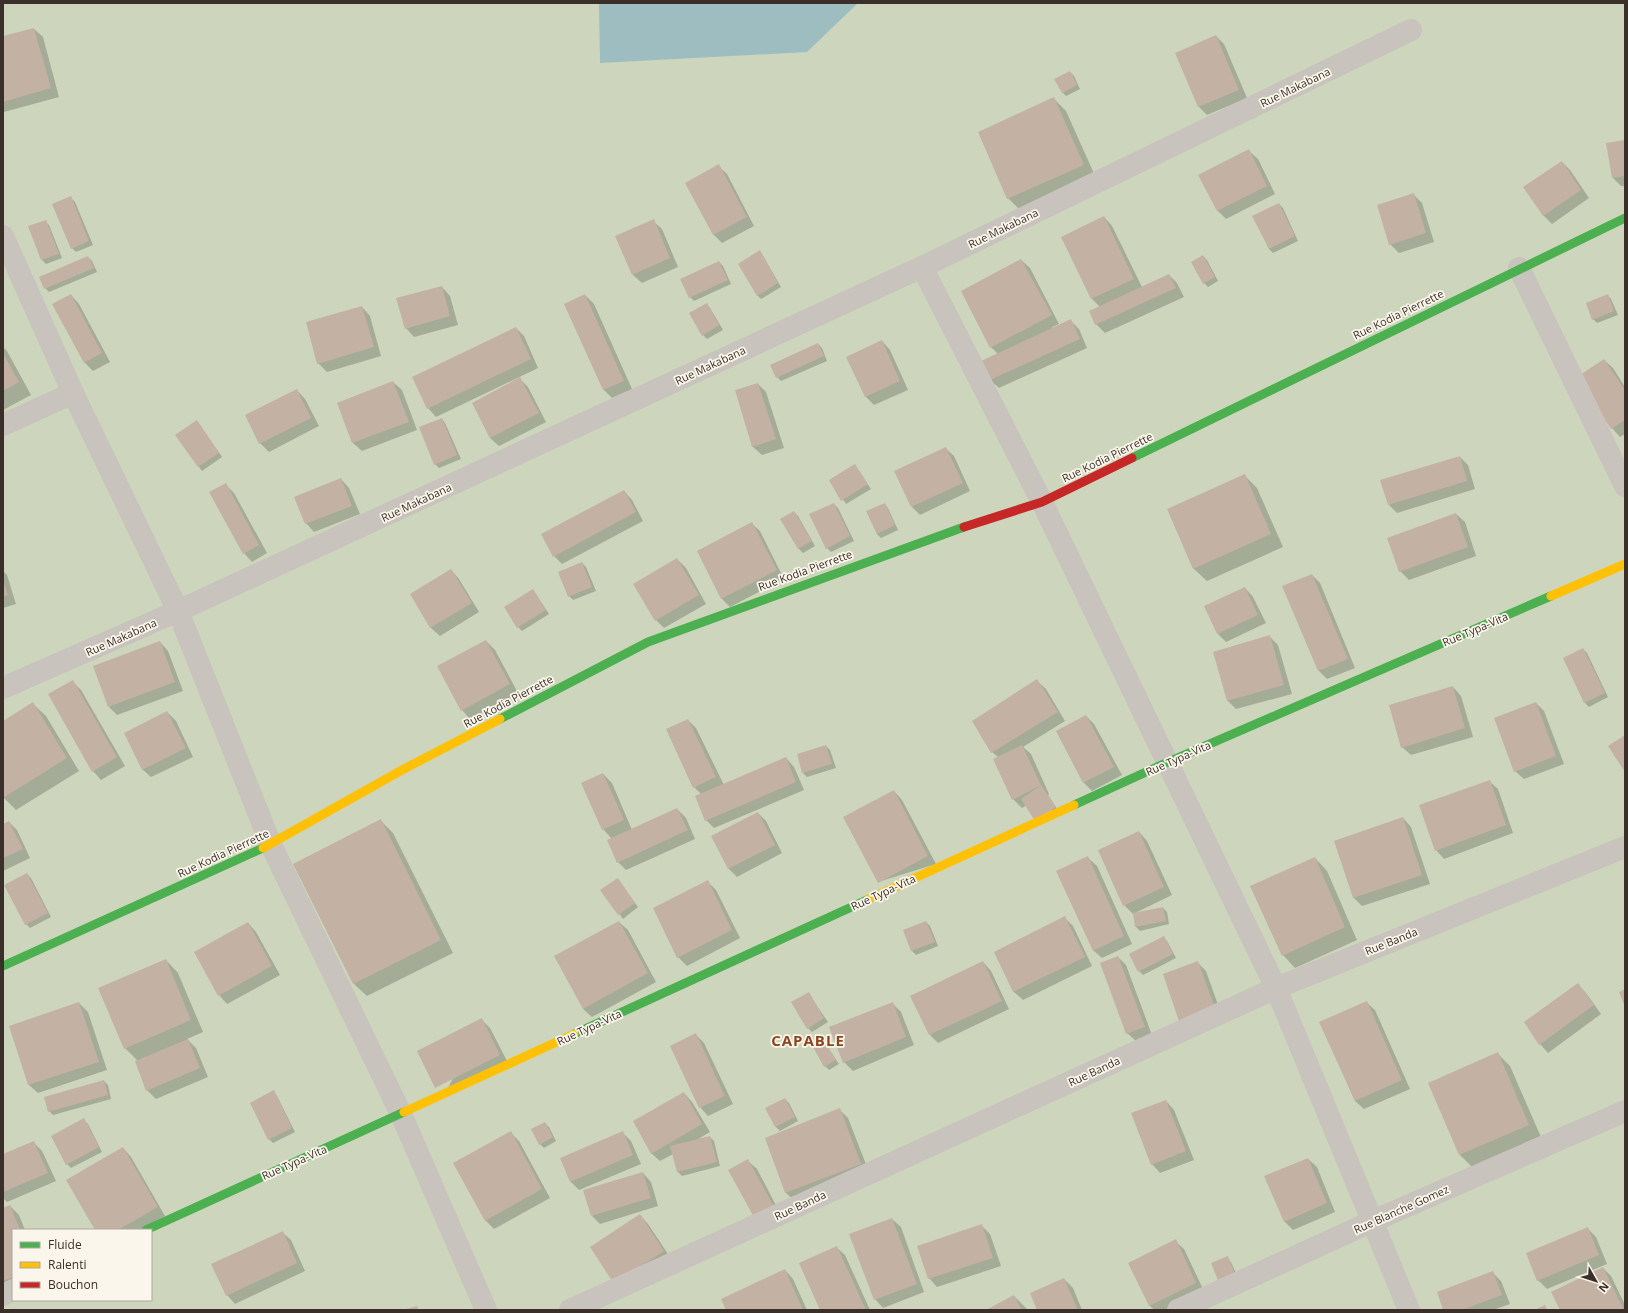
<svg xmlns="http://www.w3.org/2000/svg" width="1628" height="1313" font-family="'Open Sans',sans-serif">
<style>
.green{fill:#cdd6bc;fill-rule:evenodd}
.water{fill:#9ebdc1}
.shadow{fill:#0003}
.building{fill:#c3b1a4}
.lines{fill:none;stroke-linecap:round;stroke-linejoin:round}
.street{stroke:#c8c3bc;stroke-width:22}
.fast{stroke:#4caf50;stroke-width:9}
.slow{stroke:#ffc107;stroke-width:9}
.jam{stroke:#c62828;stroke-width:9}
.labels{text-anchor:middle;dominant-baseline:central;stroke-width:3.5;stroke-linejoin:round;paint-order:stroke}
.street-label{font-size:11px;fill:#3a3029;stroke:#fbf6eb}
.district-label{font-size:15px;font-weight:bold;letter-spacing:1px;fill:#8c461f;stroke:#fbf6eb}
</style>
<rect width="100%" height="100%" fill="#efebe3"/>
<path class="green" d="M3 3H1625V1310H3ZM13 1230H151V1300H13Z"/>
<path class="water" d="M599 3H858L807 52 600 63Z"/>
<g class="shadow">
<path d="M34 29 43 37 59 97 4 112 3 111V37Z"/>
<path d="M1216 36 1224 44 1247 98 1207 115 1199 107Z"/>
<path d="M1070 72 1074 76 1080 89 1066 96 1062 92Z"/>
<path d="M1054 99 1066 111 1096 178 1021 211 1008 198Z"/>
<path d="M1625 141V186H1621L1613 178 1607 144Z"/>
<path d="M1249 151 1258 159 1275 194 1226 219 1217 210Z"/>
<path d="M1562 162 1570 170 1589 198 1552 224 1543 215Z"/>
<path d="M718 166 727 174 754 226 722 243 714 235 687 183Z"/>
<path d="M1413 194 1422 203 1434 242 1399 253 1390 244Z"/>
<path d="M71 198 75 202 93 245 76 252 72 248Z"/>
<path d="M1279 204 1283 208 1298 241 1273 253 1269 249 1254 216Z"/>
<path d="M1104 217 1112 226 1142 287 1169 275 1177 283 1184 297 1105 333 1096 324 1100 307 1092 299 1063 238Z"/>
<path d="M45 221 49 225 62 258 46 264 42 260Z"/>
<path d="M653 221 662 229 678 267 642 283 633 275 617 237Z"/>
<path d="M760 252 763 256 781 287 761 299 757 295Z"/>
<path d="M1203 256 1207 260 1218 281 1208 287 1204 283Z"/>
<path d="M88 257 92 261 97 272 49 292 45 288Z"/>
<path d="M1021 260 1030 268 1059 324 1052 327 1053 329 1071 321 1079 329 1087 348 999 388 990 380 998 354 991 347Z"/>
<path d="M719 262 723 266 731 284 694 301 690 297Z"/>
<path d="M442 287 450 296 458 325 414 337 406 328Z"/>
<path d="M71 295 79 304 110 362 93 371 85 363 54 304Z"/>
<path d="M585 295 594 304 632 389 612 398 604 390Z"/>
<path d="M1607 295 1611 299 1618 315 1597 323 1593 319Z"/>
<path d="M706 304 710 308 723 330 707 339 703 335Z"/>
<path d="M362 307 370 316 381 356 327 372 318 363Z"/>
<path d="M516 328 524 336 538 368 436 417 428 408Z"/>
<path d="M882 341 890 350 908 390 874 405 866 397 847 357Z"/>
<path d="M818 344 822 348 827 361 781 381 777 377Z"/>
<path d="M3 347 7 351 31 395 3 410Z"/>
<path d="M1604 360 1613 368 1625 387V434L1620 437 1612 428Z"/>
<path d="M520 379 528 387 546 422 499 446 490 438 473 403Z"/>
<path d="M393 382 402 390 417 430 362 451 353 443 338 403Z"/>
<path d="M758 384 766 392 784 448 762 455 753 447 736 391Z"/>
<path d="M297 390 305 399 319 426 269 452 260 443 246 416Z"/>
<path d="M442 419 445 423 461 459 439 468 435 464Z"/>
<path d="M197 421 222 457 202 471 176 435Z"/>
<path d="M945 448 954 456 970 491 920 515 912 507 896 472Z"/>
<path d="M1460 457 1468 465 1475 489 1397 513 1389 505Z"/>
<path d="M854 465 871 489 846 504 830 480Z"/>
<path d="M1245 476 1257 488 1283 547 1207 581 1194 569 1168 510Z"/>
<path d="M341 479 349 488 360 514 314 532 306 523Z"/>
<path d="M226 485 234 493 267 553 252 562 244 553Z"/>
<path d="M624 491 632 500 643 521 562 564 554 556Z"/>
<path d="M834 504 838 508 854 541 831 552 827 548Z"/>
<path d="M884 504 888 508 898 530 881 538 877 534 867 512Z"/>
<path d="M794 512 798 516 815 546 803 553 799 549 781 519Z"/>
<path d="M1456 514 1465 522 1476 556 1409 580 1400 571Z"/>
<path d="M751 523 760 531 784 579 730 607 722 599 698 551Z"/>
<path d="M677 559 686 568 706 604 664 628 656 620Z"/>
<path d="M582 563 586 567 596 591 573 600 569 596Z"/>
<path d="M451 570 459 579 479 612 440 636 431 628 412 594Z"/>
<path d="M3 571 7 575 16 604 3 608Z"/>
<path d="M1312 575 1320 583 1355 668 1327 679 1319 671 1284 586Z"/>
<path d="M1245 588 1253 597 1266 623 1226 642 1218 634Z"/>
<path d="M533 590 549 614 522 631 518 627Z"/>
<path d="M1269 636 1278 645 1292 694 1236 709 1228 701 1214 652Z"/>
<path d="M486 641 495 650 518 693 470 719 462 710Z"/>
<path d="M160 642 168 651 183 691 117 715 109 707Z"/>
<path d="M1583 649 1587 653 1608 697 1589 707 1585 703Z"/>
<path d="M72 681 81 690 125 766 101 780 93 771Z"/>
<path d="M1037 681 1046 689 1065 721 1023 747 1031 754 1049 794 1048 795 1059 812 1027 805 1022 808 1013 799 998 757 992 752Z"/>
<path d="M1453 687 1461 696 1473 737 1411 755 1402 747Z"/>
<path d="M1536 703 1544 711 1564 764 1524 779 1515 771Z"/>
<path d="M33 704 46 716 79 771 16 810 3 797V722Z"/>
<path d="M167 712 176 721 193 757 151 777 142 769Z"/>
<path d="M1086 716 1094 724 1122 775 1092 791 1084 783 1057 731Z"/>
<path d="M688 720 696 728 724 785 786 758 794 767 804 790 714 828 706 820 701 794 694 787Z"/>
<path d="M826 746 830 750 836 768 807 777 803 773 798 755Z"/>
<path d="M603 774 612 783 632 830 677 809 686 818 695 839 626 870 618 862 612 839 603 829Z"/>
<path d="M1489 781 1498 789 1513 833 1444 859 1436 850Z"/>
<path d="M894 791 902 800 936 864 878 882Z"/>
<path d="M758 813 766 821 782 853 737 877 728 868Z"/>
<path d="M1403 818 1411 827 1430 884 1362 906 1354 898 1335 841Z"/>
<path d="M380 820 393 833 453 953 367 996 354 984 294 864Z"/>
<path d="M9 822 17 830 30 858 3 871V825Z"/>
<path d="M1139 832 1147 841 1172 895 1133 914 1124 905Z"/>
<path d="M1088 858 1097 866 1132 944 1102 958 1093 950Z"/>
<path d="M1315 858 1327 871 1357 940 1295 968 1283 955Z"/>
<path d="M27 874 31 878 51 917 30 928 26 924Z"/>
<path d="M617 879 638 907 623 919 602 890Z"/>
<path d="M708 882 716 890 740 938 687 966 678 957Z"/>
<path d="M1163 908 1167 912 1169 924 1140 931 1136 927 1134 914Z"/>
<path d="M1065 918 1073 926 1092 966 1023 1000 1014 992 995 952Z"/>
<path d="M619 922 628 930 656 982 592 1017 583 1009Z"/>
<path d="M926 922 930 926 938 946 916 955 912 951Z"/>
<path d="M248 923 256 932 280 975 227 1004 219 995Z"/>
<path d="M1163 937 1167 941 1176 958 1143 975 1139 971Z"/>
<path d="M1118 957 1126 965 1152 1035 1136 1041 1127 1033Z"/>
<path d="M166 960 178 973 203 1032 187 1039 196 1048 208 1077 156 1099 147 1090 138 1061 125 1048Z"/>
<path d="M983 962 991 971 1009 1009 938 1043 930 1035Z"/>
<path d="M1198 963 1206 971 1222 1016 1189 1029Z"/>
<path d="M1578 985 1586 993 1601 1014 1548 1053 1540 1044Z"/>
<path d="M808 993 828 1022 812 1032 808 1028Z"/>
<path d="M1366 1002 1375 1010 1410 1089 1364 1109 1355 1101 1321 1023Z"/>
<path d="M79 1003 88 1012 107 1070 38 1093 29 1085 10 1027Z"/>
<path d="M892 1003 901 1012 914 1045 853 1071 844 1062Z"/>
<path d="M482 1020 490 1028 508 1063 444 1096Z"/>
<path d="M695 1034 704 1043 733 1104 708 1116 700 1107Z"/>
<path d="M824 1042 839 1064 829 1070 825 1066Z"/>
<path d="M1498 1054 1510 1066 1541 1137 1473 1168 1460 1155 1430 1084Z"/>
<path d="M104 1081 108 1085 111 1099 53 1115 49 1111Z"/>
<path d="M273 1092 277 1096 295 1132 273 1143 269 1139Z"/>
<path d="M684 1093 692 1102 710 1132 698 1139 710 1137 714 1141 720 1166 682 1176 678 1172 673 1154 660 1161 651 1153Z"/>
<path d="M785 1099 789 1103 798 1121 780 1131 776 1127 766 1109Z"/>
<path d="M1166 1101 1174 1110 1194 1160 1160 1173 1152 1164Z"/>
<path d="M840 1110 848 1118 869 1172 795 1201 786 1193 766 1139Z"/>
<path d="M84 1120 88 1124 102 1152 71 1168 67 1164Z"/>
<path d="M545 1123 549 1127 556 1141 544 1148 540 1144Z"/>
<path d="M510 1132 519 1141 550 1198 494 1229 485 1220Z"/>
<path d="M622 1132 631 1141 641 1164 579 1190 571 1182 561 1159Z"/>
<path d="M33 1142 42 1151 56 1181 7 1202 3 1198V1155Z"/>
<path d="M123 1148 131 1157 165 1216 140 1230H96Z"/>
<path d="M1308 1159 1317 1167 1335 1212 1293 1230 1284 1221Z"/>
<path d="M748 1161 757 1169 782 1217 764 1227Z"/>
<path d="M643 1173 651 1182 658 1206 600 1224 592 1216Z"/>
<path d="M10 1206 19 1215 25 1230H13V1288L3 1292V1209Z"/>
<path d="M640 1215 648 1224 672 1260 623 1291Z"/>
<path d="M892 1219 901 1227 924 1292 883 1308 875 1299Z"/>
<path d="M982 1226 990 1234 1001 1266 937 1287 929 1278Z"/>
<path d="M1588 1229 1596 1237 1607 1264 1547 1289 1538 1280Z"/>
<path d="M282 1232 291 1240 305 1271 235 1304 227 1295Z"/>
<path d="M1175 1241 1184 1249 1204 1291 1165 1310H1154L1149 1305Z"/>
<path d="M836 1247 845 1255 870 1310H821Z"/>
<path d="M1227 1258 1231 1262 1239 1280 1224 1286Z"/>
<path d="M1603 1268 1611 1276 1625 1305V1310H1561Z"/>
<path d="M785 1270 793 1279 807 1310H727Z"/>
<path d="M1493 1273 1501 1281 1510 1304 1493 1310H1445Z"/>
<path d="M1064 1279 1073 1288 1082 1310H1038Z"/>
<path d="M1014 1296 1028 1310H988Z"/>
</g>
<g class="building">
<path d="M34 28 51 88 3 102V36Z"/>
<path d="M1216 35 1239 90 1198 107 1175 53Z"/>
<path d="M1070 71 1077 85 1062 93 1054 79Z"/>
<path d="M1054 97 1084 165 1007 199 978 132Z"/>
<path d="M1625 140V176L1612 178 1606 143Z"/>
<path d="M1249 149 1267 186 1217 211 1198 175Z"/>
<path d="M1562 161 1581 190 1543 216 1523 187Z"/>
<path d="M719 164 747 217 713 235 685 183Z"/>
<path d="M1414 193 1426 233 1389 245 1377 205Z"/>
<path d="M71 196 89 241 71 249 52 204Z"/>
<path d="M1279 203 1295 236 1269 249 1252 216Z"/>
<path d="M1104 216 1134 279 1091 299 1061 237Z"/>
<path d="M654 219 670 258 632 275 615 236Z"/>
<path d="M46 220 59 254 41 260 28 226Z"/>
<path d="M760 250 778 283 757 296 738 264Z"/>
<path d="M1203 255 1215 277 1203 284 1191 262Z"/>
<path d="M88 256 94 268 44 289 39 277Z"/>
<path d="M1021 259 1052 315 990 348 961 291Z"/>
<path d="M719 261 728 280 689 298 680 279Z"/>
<path d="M1169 274 1176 288 1095 325 1089 311Z"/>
<path d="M442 286 450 316 405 329 396 298Z"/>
<path d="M71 294 102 353 84 363 52 304Z"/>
<path d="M585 294 624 381 603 390 564 304Z"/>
<path d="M1608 294 1614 311 1592 320 1586 303Z"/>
<path d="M707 303 719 325 702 336 689 313Z"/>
<path d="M362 306 374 347 317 364 306 322Z"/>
<path d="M1071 319 1080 339 990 380 981 361Z"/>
<path d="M516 327 531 359 427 409 412 377Z"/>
<path d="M882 340 900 381 865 397 846 357Z"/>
<path d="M818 343 824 356 776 378 770 365Z"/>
<path d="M3 353 19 382 3 391Z"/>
<path d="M1604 359 1625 390V420L1611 429 1577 377Z"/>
<path d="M520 377 539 413 490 438 472 403Z"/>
<path d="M393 381 409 422 352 443 337 403Z"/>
<path d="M758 383 776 439 752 447 735 390Z"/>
<path d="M297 389 311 418 259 444 245 415Z"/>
<path d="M442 418 457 455 434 465 419 427Z"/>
<path d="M197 420 219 453 198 467 175 435Z"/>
<path d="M946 447 963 483 911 507 894 471Z"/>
<path d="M1460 456 1467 481 1388 505 1380 480Z"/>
<path d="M855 464 868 484 841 501 829 480Z"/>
<path d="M1245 474 1271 534 1193 569 1167 509Z"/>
<path d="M341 478 352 506 305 524 294 497Z"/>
<path d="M226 483 259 545 243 554 209 492Z"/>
<path d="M624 490 636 512 553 557 541 534Z"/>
<path d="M834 503 850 536 826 549 809 514Z"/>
<path d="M885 503 895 525 877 534 866 511Z"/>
<path d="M794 511 812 541 798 549 780 519Z"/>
<path d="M1456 513 1468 547 1399 572 1387 538Z"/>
<path d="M752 522 777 570 721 599 697 551Z"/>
<path d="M677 558 699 595 655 621 633 584Z"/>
<path d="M582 562 592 587 568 597 558 572Z"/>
<path d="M451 569 472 603 430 628 410 594Z"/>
<path d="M1312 574 1348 659 1318 671 1282 586Z"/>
<path d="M3 580 8 595 3 597Z"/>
<path d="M1245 587 1258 615 1217 634 1204 606Z"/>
<path d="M533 589 546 610 517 628 504 607Z"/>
<path d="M1270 635 1284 685 1227 701 1213 652Z"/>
<path d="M486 640 510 684 461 711 437 666Z"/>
<path d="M160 641 175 682 108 707 93 666Z"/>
<path d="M1583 648 1605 693 1584 703 1563 658Z"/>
<path d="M1037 679 1058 712 991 753 972 721Z"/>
<path d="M73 680 117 757 92 772 48 694Z"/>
<path d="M1453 686 1465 728 1401 748 1389 705Z"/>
<path d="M33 702 67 758 3 798V721Z"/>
<path d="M1536 702 1556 756 1514 772 1494 718Z"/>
<path d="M167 711 186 748 142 770 124 733Z"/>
<path d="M1086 715 1114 767 1083 783 1056 731Z"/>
<path d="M688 719 716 777 693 788 666 729Z"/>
<path d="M1625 735V772L1608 746Z"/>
<path d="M826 745 832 764 802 773 797 754Z"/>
<path d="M1022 745 1041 785 1056 807 1035 821 1021 799 1041 785 1012 800 993 759Z"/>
<path d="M786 757 796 782 705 821 695 796Z"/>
<path d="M603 773 624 820 602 830 581 783Z"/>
<path d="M1490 780 1506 825 1435 851 1419 805Z"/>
<path d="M894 790 928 856 878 883 843 817Z"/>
<path d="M677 808 688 830 617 863 607 840Z"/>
<path d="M758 812 775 845 728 869 711 836Z"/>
<path d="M1403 817 1422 875 1353 898 1334 841Z"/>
<path d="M381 819 441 940 353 984 293 864Z"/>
<path d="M9 821 23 849 3 858V824Z"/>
<path d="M1139 831 1164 887 1123 906 1098 850Z"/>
<path d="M1088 856 1124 936 1093 951 1056 871Z"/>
<path d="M1315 857 1345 927 1282 956 1250 886Z"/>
<path d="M27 873 48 913 25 925 4 885Z"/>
<path d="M618 878 635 903 618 915 600 890Z"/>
<path d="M708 880 732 930 677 958 653 908Z"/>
<path d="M1163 907 1166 921 1135 927 1133 913Z"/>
<path d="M1065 916 1085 957 1013 992 994 952Z"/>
<path d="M619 921 648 973 583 1009 554 956Z"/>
<path d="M926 921 935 942 911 951 903 930Z"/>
<path d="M248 922 272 966 218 996 194 952Z"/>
<path d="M1164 936 1173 954 1138 972 1129 954Z"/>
<path d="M1118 956 1145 1027 1126 1034 1100 963Z"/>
<path d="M166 959 191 1020 124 1049 98 988Z"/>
<path d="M983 961 1002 1001 929 1035 910 996Z"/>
<path d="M1198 961 1215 1008 1179 1021 1163 974Z"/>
<path d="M1578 983 1594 1005 1539 1045 1524 1022Z"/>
<path d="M1625 989V1007L1619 992Z"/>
<path d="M809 992 824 1018 807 1029 791 1002Z"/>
<path d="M1367 1001 1402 1080 1355 1101 1319 1022Z"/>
<path d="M79 1002 99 1062 28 1085 9 1026Z"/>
<path d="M893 1002 906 1037 843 1063 829 1027Z"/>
<path d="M482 1018 500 1055 435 1088 417 1051Z"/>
<path d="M696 1033 725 1096 699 1108 670 1046Z"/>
<path d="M188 1039 200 1068 146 1091 135 1061Z"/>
<path d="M824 1040 836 1060 824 1067 813 1047Z"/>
<path d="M1498 1052 1529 1125 1459 1155 1428 1083Z"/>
<path d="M104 1080 108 1095 48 1112 44 1097Z"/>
<path d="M274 1090 292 1128 268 1140 250 1103Z"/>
<path d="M684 1092 702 1124 651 1154 633 1121Z"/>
<path d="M785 1098 795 1117 775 1127 765 1108Z"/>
<path d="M1166 1100 1186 1151 1151 1165 1131 1113Z"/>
<path d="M840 1108 861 1164 785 1193 765 1138Z"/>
<path d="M84 1118 99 1147 66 1165 51 1136Z"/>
<path d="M545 1122 553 1137 539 1145 531 1129Z"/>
<path d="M511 1131 542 1189 485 1221 453 1163Z"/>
<path d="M623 1131 633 1155 570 1182 560 1158Z"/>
<path d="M710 1136 717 1162 677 1172 670 1146Z"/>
<path d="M34 1141 48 1173 3 1192V1154Z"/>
<path d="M123 1147 158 1207 118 1230H95L66 1180Z"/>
<path d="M1308 1158 1327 1203 1284 1222 1264 1176Z"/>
<path d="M748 1159 775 1208 755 1219 728 1170Z"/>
<path d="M643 1172 651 1198 591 1216 583 1190Z"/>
<path d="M10 1205 20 1230H13V1277L3 1281V1208Z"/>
<path d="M640 1214 664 1251 614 1284 590 1247Z"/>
<path d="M892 1218 917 1284 874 1300 849 1234Z"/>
<path d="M982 1224 993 1258 928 1279 917 1246Z"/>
<path d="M1588 1227 1599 1255 1537 1281 1526 1253Z"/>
<path d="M283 1231 297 1263 226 1296 211 1264Z"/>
<path d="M1176 1239 1196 1283 1149 1306 1128 1263Z"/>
<path d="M837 1246 866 1310H820L799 1263Z"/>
<path d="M1228 1256 1236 1276 1219 1283 1211 1263Z"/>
<path d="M1603 1267 1624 1310H1560L1551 1292Z"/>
<path d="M785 1269 803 1310H726L721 1299Z"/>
<path d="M1493 1271 1502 1295 1462 1310H1443L1437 1292Z"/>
<path d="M1064 1278 1078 1310H1037L1030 1293Z"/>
<path d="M1014 1295 1022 1310H986Z"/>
<path d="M1545 1305 1547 1310H1534Z"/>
<path d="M417 1306 418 1310H403Z"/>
</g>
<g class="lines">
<g class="street">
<path d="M3 236 73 393 178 611 271 845 401 1114 486 1310"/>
<path d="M922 267 1042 502 1276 988 1409 1310"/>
<path d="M1519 268 1625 486"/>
<path d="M3 425 73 393"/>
<path d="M3 688 178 611 922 267 1411 30"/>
<path d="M3 1295 13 1290"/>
<path d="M570 1310 1276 988 1625 847"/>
<path d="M1178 1310 1373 1221 1625 1111"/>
</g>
<g class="fast">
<path d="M1132 458 1625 218"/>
<path d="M500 719 648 642 964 527"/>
<path d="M1074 805 1168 762 1551 596"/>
<path d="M3 966 263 848"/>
<path d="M574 1034 869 899"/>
<path d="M146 1230 404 1112"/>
</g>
<g class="slow">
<path d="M1551 596 1625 564"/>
<path d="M263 848 402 770 500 719"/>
<path d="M869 899 1074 805"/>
<path d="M404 1112 574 1034"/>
</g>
<path class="jam" d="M964 527 1042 502 1132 458"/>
</g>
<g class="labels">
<g class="street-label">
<text transform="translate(1295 87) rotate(-26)">Rue Makabana</text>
<text transform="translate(1003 228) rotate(-26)">Rue Makabana</text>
<text transform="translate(1398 314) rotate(-26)">Rue Kodia Pierrette</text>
<text transform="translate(710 365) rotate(-25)">Rue Makabana</text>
<text transform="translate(1107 457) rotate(-26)">Rue Kodia Pierrette</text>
<text transform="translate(416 502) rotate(-25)">Rue Makabana</text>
<text transform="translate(805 570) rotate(-20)">Rue Kodia Pierrette</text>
<text transform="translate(1475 629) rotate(-23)">Rue Typa-Vita</text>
<text transform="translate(121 637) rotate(-24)">Rue Makabana</text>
<text transform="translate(508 701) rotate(-28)">Rue Kodia Pierrette</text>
<text transform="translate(1178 758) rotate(-24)">Rue Typa-Vita</text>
<text transform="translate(223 853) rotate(-25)">Rue Kodia Pierrette</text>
<text transform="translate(883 892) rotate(-25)">Rue Typa-Vita</text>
<text transform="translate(1391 941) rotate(-22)">Rue Banda</text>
<text transform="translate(589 1027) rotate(-25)">Rue Typa-Vita</text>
<text transform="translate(1094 1071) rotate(-25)">Rue Banda</text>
<text transform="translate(294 1162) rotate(-24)">Rue Typa-Vita</text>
<text transform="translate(800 1205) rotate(-25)">Rue Banda</text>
<text transform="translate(1401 1209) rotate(-24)">Rue Blanche Gomez</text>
</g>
<g class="district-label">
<text x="808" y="1040">CAPABLE</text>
</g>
</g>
<rect width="1628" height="1313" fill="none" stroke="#3a3029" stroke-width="8"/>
<rect x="12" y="1229" width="140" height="72" fill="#fbf6eb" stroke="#aea79d"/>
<rect x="20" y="1242" width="20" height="6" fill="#4caf50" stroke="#aea79d"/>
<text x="48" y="1249" font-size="12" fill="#3a3029">Fluide</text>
<rect x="20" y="1262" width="20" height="6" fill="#ffc107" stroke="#aea79d"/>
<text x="48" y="1269" font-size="12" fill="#3a3029">Ralenti</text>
<rect x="20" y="1282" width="20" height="6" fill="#c62828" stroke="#aea79d"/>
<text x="48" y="1289" font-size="12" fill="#3a3029">Bouchon</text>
<g transform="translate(1596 1281) rotate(129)" stroke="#fbf6eb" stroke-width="3" paint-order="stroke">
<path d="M0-3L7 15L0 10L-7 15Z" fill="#3a3029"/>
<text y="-6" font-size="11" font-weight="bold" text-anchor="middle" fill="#3a3029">N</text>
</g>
</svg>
